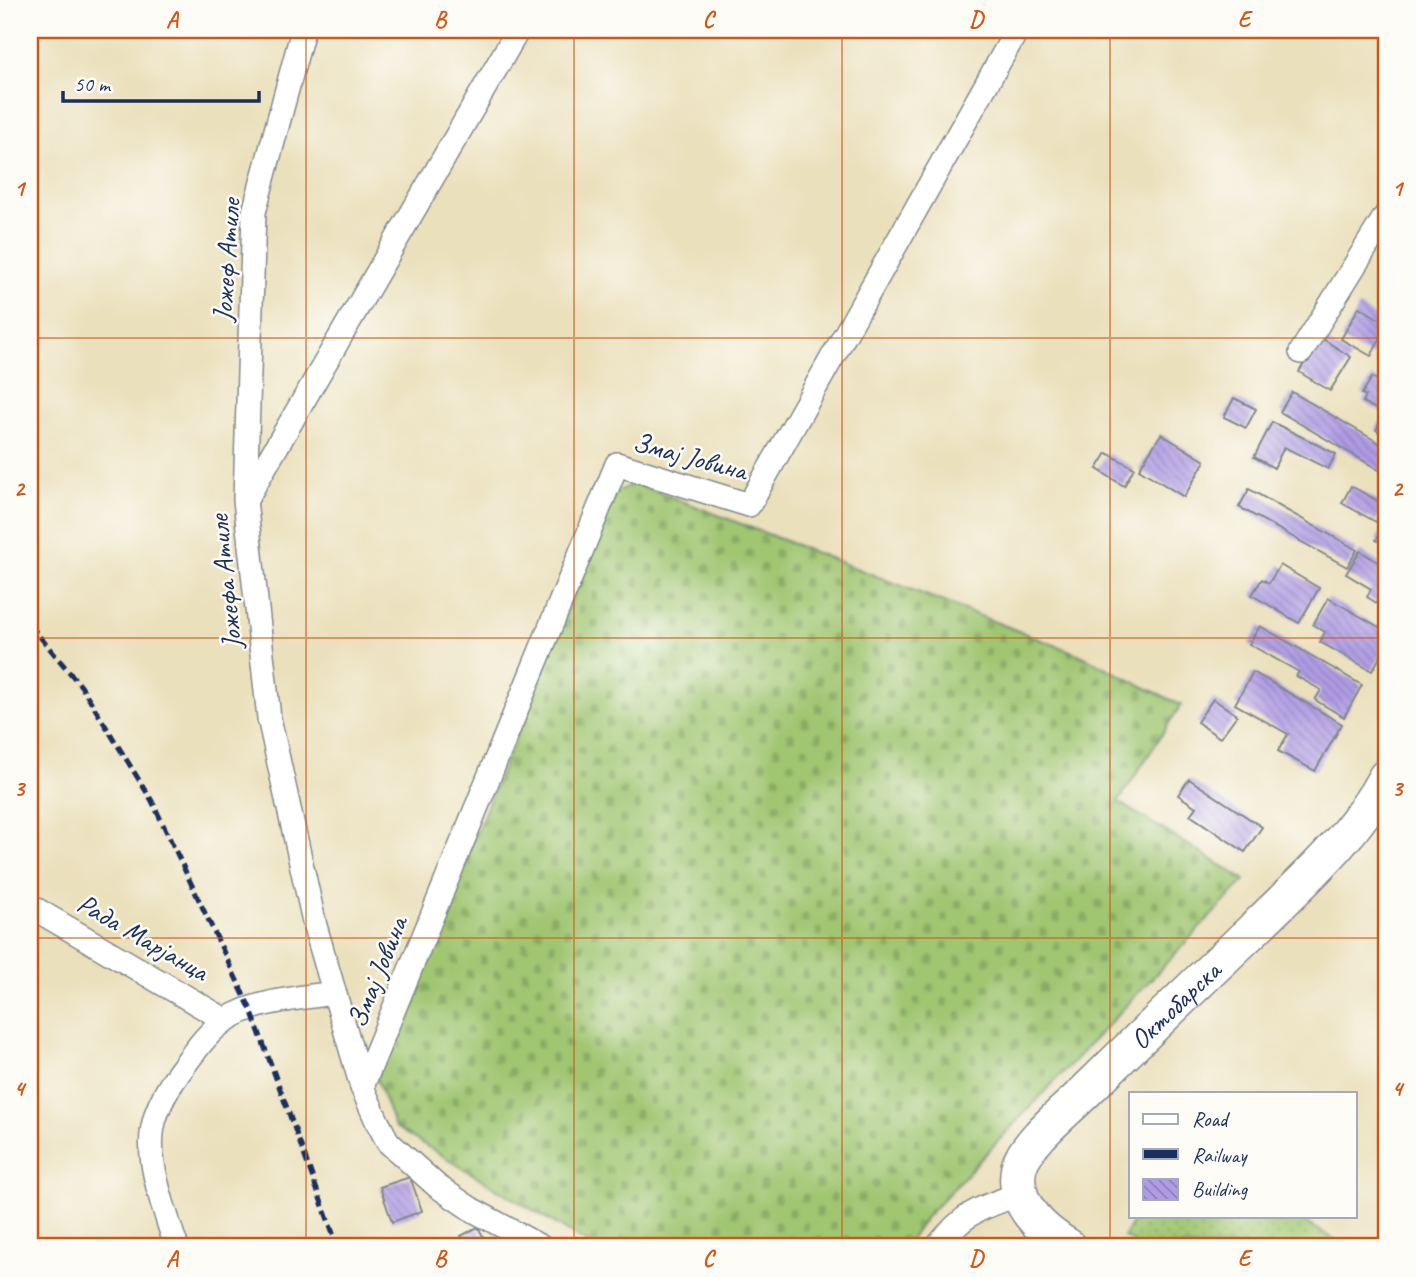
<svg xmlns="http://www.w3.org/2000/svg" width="1416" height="1277" font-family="Caveat,sans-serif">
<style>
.cemetery{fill:url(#cemetery-stones);stroke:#5e7a68;stroke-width:2}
.park{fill:url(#park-dots);stroke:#5e7a68;stroke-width:2}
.building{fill:url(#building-back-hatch)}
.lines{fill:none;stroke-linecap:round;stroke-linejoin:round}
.street-casing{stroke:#83888d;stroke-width:26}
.primary-casing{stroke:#83888d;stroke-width:38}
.street{stroke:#fff;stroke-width:23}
.primary{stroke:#fff;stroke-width:35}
.rail{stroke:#1b2f5e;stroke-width:5;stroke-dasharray:10 5;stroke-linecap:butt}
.grid{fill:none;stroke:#d45514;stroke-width:2;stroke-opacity:0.55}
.labels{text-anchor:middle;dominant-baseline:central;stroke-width:5;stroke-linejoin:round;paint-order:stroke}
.street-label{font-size:28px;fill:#1b2f5e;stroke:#fdfcf7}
.neatline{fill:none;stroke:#d45514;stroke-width:2.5}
.grid-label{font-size:23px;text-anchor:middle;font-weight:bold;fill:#d45514}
</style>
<defs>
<pattern id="cemetery-stones" width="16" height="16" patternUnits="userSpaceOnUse" patternTransform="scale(1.75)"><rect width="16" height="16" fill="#a0c672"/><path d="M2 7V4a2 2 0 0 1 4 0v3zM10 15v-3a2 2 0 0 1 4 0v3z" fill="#89aa65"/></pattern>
<pattern id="park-dots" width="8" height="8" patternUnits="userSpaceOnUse" patternTransform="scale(1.75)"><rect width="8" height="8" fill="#a0c672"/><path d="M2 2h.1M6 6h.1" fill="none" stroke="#89aa65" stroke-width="1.8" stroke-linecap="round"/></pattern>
<pattern id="building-back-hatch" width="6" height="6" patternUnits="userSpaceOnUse" patternTransform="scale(1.75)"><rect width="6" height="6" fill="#af9ce4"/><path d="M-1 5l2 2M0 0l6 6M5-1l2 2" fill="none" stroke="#8e80bc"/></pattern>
</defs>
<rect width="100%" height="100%" fill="#fdfcf7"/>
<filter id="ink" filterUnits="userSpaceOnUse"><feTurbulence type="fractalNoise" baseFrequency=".0143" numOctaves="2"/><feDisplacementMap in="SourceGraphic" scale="14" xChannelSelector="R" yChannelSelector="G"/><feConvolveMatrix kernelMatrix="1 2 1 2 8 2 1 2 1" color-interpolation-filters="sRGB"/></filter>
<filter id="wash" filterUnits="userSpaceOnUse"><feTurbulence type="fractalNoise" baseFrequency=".00686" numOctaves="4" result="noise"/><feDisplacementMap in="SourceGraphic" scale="28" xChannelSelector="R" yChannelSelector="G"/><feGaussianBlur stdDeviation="1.57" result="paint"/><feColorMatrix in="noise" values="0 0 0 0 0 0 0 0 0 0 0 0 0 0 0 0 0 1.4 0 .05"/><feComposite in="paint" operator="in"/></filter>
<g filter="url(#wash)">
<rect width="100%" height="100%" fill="#ebe0bc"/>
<path class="cemetery" d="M635 483 1078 654 1181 705 1118 802 1245 880 926 1217 905 1247H594L395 1127 376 1077 616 492Z"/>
<path class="park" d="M1136 1216H1294L1348 1247H1142L1124 1237Z"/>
<g id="blocks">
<g class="building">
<path d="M1359 307 1386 323V328L1371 356 1341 339Z"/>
<path d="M1320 337 1351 357 1330 391 1299 372Z"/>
<path d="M1372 377 1386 385V436L1376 430 1385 414 1363 402 1366 396 1362 394Z"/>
<path d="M1292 392 1386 447V474L1280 412Z"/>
<path d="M1234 398 1256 409 1246 428 1224 417Z"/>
<path d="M1272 422 1336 454 1328 469 1284 447 1274 468 1254 457Z"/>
<path d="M1161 434 1205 461 1184 497 1139 469Z"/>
<path d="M1107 453 1134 468 1124 486 1097 469Z"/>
<path d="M1351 486 1385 505 1376 522 1342 503Z"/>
<path d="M1249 489 1357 550 1347 567 1239 507Z"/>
<path d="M1386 522V546L1376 540Z"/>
<path d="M1360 551 1386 567V609L1367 597 1371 589 1346 574Z"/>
<path d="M1280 565 1319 588 1299 623 1252 595 1262 579 1269 583Z"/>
<path d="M1328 598 1386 631V647L1372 671 1320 642 1325 632 1313 625Z"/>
<path d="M1260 626 1362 685 1344 717 1315 700 1321 690 1296 676 1299 672 1249 644Z"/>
<path d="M1253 672 1342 724 1315 771 1278 751 1288 734 1235 704Z"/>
<path d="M1213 699 1237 715 1220 738 1197 722Z"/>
<path d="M1189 779 1262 827 1245 852 1190 815 1196 807 1178 795Z"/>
<path d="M410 1177 422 1211 392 1222 380 1187Z"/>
<path d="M478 1227 485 1240 467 1247 461 1236Z"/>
<path d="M975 1238 991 1247H970Z"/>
</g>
</g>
</g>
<g filter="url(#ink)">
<use href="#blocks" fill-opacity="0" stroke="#83888d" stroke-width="2"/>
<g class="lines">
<g class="street-casing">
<g id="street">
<path d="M303 30 254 212 245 500 269 718 315 926 362 1087 377 1121 388 1142 437 1186 471 1209 541 1247"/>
<path d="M1301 352 1386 215"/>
<path d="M248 496 518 30"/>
<path d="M30 906 225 1020"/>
<path d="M362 1087 617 464 749 505 1017 30"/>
<path d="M177 1247C171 1233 167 1217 162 1202 144 1141 147 1114 186 1063 197 1048 210 1030 226 1020 254 1001 301 998 334 993"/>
<path d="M937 1247C966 1211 978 1209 1020 1194"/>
</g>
</g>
<g class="primary-casing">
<g id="primary">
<path id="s1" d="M1069 1247C1041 1230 1011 1203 1019 1167 1025 1143 1067 1110 1085 1092 1141 1037 1197 983 1254 929 1302 882 1354 837 1386 777"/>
</g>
</g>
<use href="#street" class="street"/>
<use href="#primary" class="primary"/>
<path class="rail" d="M30 625 81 686 152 801 251 1010 338 1247"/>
</g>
</g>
<path class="grid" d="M306 30V1247M574 30V1247M842 30V1247M1110 30V1247M30 338H1386M30 638H1386M30 938H1386"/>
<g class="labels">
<g class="street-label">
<text transform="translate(226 260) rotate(-86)">Јожеф Атиле</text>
<text transform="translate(690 456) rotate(15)">Змај Јовина</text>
<text transform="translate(225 582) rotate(-96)">Јожефа Атиле</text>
<text transform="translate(143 937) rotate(30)">Рада Марјанца</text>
<text transform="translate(377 972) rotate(-68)">Змај Јовина</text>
<text stroke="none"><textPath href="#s1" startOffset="327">Октобарска</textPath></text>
</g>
</g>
<rect width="1416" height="1277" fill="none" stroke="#fdfcf7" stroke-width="77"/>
<rect x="1129" y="1092" width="228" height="126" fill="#fdfcf7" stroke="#a3aaba" stroke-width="2"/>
<rect x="1143" y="1114" width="35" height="10" fill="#ffffff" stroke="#a3aaba" stroke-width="2"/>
<text x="1192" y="1126" font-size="21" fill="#1b2f5e">Road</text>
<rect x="1143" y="1149" width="35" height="10" fill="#1b2f5e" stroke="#a3aaba" stroke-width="2"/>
<text x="1192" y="1162" font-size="21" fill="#1b2f5e">Railway</text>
<rect x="1143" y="1179" width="35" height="21" fill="url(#building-back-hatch)" stroke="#a3aaba" stroke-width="2"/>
<text x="1192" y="1196" font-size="21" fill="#1b2f5e">Building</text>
<path d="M63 91v10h196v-10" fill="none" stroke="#1b2f5e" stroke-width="3.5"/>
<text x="74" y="91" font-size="21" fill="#1b2f5e" stroke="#fdfcf7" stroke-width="5" paint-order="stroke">50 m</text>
<rect x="38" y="38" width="1340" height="1200" class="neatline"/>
<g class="grid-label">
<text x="172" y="27">A</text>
<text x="440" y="27">B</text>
<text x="708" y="27">C</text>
<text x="976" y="27">D</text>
<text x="1244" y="27">E</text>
<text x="19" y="196">1</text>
<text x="1397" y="196">1</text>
<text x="19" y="496">2</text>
<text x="1397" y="496">2</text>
<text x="19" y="796">3</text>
<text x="1397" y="796">3</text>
<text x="19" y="1096">4</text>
<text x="1397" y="1096">4</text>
<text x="172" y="1266">A</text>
<text x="440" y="1266">B</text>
<text x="708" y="1266">C</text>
<text x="976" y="1266">D</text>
<text x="1244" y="1266">E</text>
</g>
</svg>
